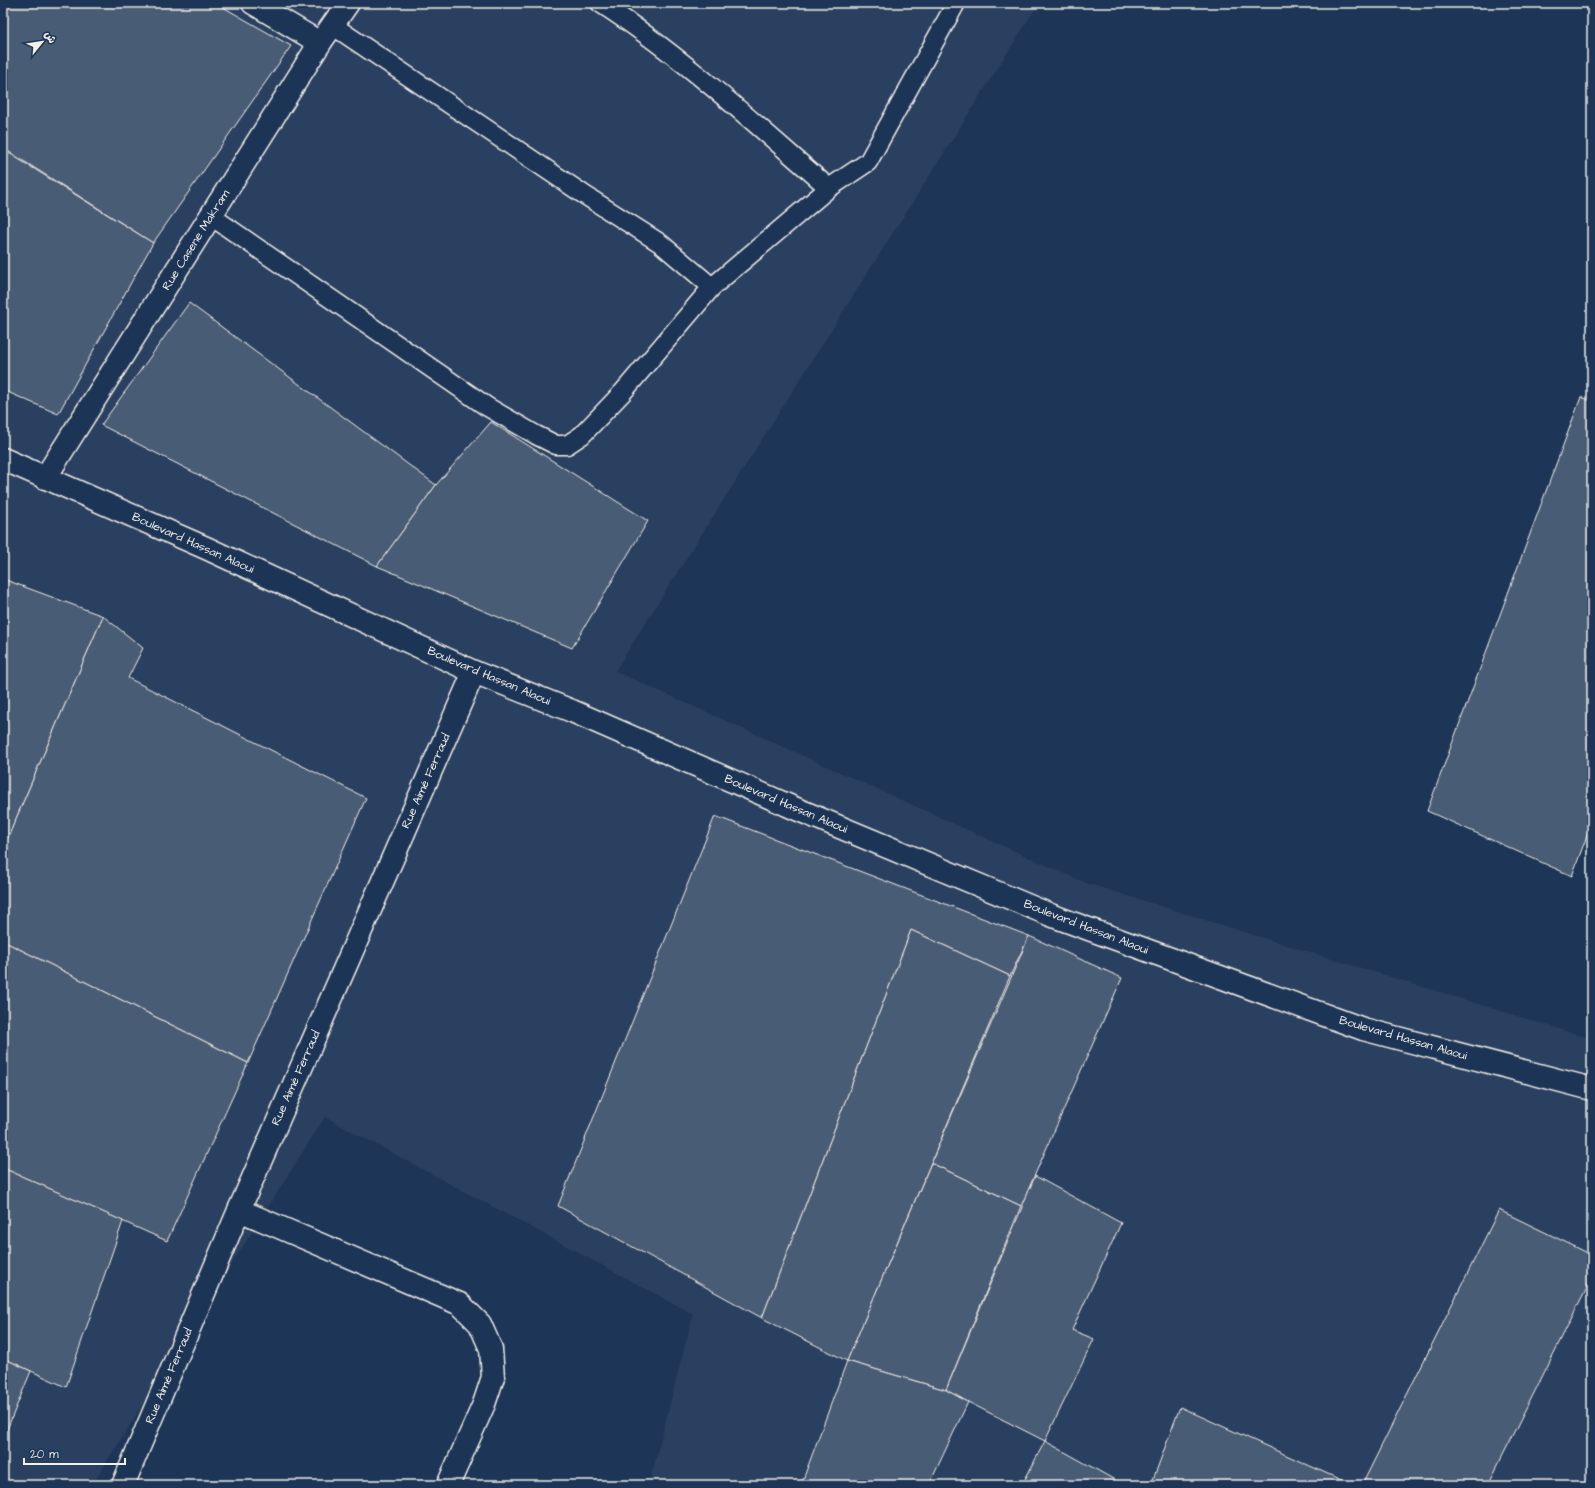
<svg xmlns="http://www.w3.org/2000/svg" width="1595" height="1488" font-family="'Architects Daughter','Playpen Sans Arabic',sans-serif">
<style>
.built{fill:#2a4060}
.building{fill:#485b74;stroke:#f4f1e8}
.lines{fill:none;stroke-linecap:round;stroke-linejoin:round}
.service-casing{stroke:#f4f1e8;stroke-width:21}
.minor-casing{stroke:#f4f1e8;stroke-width:25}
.tertiary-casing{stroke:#f4f1e8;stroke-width:25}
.service{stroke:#1d3557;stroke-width:18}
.minor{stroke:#1d3557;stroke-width:22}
.tertiary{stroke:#1d3557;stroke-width:22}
.labels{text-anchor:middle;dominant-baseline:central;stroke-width:4;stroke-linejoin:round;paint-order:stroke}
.street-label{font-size:12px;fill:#f4f1e8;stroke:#1d3557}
</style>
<rect width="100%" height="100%" fill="#1d3557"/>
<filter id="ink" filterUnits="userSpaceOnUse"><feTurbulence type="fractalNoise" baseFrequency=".025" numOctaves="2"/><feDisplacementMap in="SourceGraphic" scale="8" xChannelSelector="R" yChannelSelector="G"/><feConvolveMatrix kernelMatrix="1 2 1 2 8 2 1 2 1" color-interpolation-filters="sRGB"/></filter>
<g filter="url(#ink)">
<path class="built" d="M3 3H1039L615 671 1086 883 1592 1039V1485H649L693 1314 325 1117 92 1485H3Z"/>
<g class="building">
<path d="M3 3H216L291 46 153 243 3 148Z"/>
<path d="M7 152 153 243 58 414 3 390V156Z"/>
<path d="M189 303 436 485 377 566 101 425Z"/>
<path d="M1581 397 1592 401V822L1572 876 1427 811Z"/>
<path d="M491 422 648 521 572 648 377 566 436 485Z"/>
<path d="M3 579 103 616 3 849Z"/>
<path d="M103 616 143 648 128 678 366 798 248 1063 3 941V849Z"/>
<path d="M715 816 1029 936 1010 976 911 930 762 1318 558 1206Z"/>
<path d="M911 930 1010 976 847 1361 762 1318Z"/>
<path d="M1029 936 1122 978 1021 1206 931 1163Z"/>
<path d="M3 941 248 1063 167 1241 3 1168Z"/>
<path d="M931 1163 1021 1206 946 1390 847 1361Z"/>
<path d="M3 1168 123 1221 66 1387 3 1358Z"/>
<path d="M1035 1176 1121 1223 1072 1330 1094 1339 1045 1441 968 1402 946 1390Z"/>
<path d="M1499 1210 1592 1255V1277L1488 1485H1362Z"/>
<path d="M3 1358 31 1371 3 1439Z"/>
<path d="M847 1361 946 1390 968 1402 929 1485H801Z"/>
<path d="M1180 1407 1352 1485H1151Z"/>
<path d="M1045 1441 1124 1485H1022Z"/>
</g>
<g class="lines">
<g class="service-casing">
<g id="service">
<path d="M600 3C682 56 755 124 829 188"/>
<path d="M211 216 486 406 536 435 556 445H567L582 435 623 392 712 287 660 243 583 194 332 25"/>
<path d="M712 287 829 188 868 162 956 3"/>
</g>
</g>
<g class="minor-casing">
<g id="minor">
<path d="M253 3 320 43"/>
<path d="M45 478 320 43 348 3"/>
<path d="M239 1210 460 1304 480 1324 491 1349 493 1377 484 1404 448 1485"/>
<path d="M123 1485 239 1210 474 672"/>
</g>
</g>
<g class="tertiary-casing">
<path id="tertiary" d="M3 459 206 548 474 672 572 711 794 808 1053 916 1363 1029 1592 1089"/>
</g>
<use href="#service" class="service"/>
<use href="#minor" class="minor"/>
<use href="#tertiary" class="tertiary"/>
</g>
</g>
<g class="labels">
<g class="street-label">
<text transform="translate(196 240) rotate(-58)">Rue Casene Makram</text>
<text transform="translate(193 543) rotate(24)">Boulevard Hassan Alaoui</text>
<text transform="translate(489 676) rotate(23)">Boulevard Hassan Alaoui</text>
<text transform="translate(426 781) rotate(-66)">Rue Aimé Ferraud</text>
<text transform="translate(786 804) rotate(23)">Boulevard Hassan Alaoui</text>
<text transform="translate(1086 927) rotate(21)">Boulevard Hassan Alaoui</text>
<text transform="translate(1403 1038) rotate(16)">Boulevard Hassan Alaoui</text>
<text transform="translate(296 1078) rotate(-66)">Rue Aimé Ferraud</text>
<text transform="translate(169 1376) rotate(-67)">Rue Aimé Ferraud</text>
</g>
</g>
<rect width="1595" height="1488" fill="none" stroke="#1d3557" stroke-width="16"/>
<rect x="8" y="8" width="1579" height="1472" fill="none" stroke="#f4f1e8" stroke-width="1.5" filter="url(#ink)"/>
<g transform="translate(42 42) rotate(60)" stroke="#1d3557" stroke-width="3" paint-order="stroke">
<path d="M0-3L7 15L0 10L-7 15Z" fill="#f4f1e8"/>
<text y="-6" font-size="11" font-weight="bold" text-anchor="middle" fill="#f4f1e8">ش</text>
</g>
<path d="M24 1458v6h101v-6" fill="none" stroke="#f4f1e8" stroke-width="2"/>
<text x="30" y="1458" font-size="12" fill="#f4f1e8" stroke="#1d3557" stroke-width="3" paint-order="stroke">20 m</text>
</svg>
